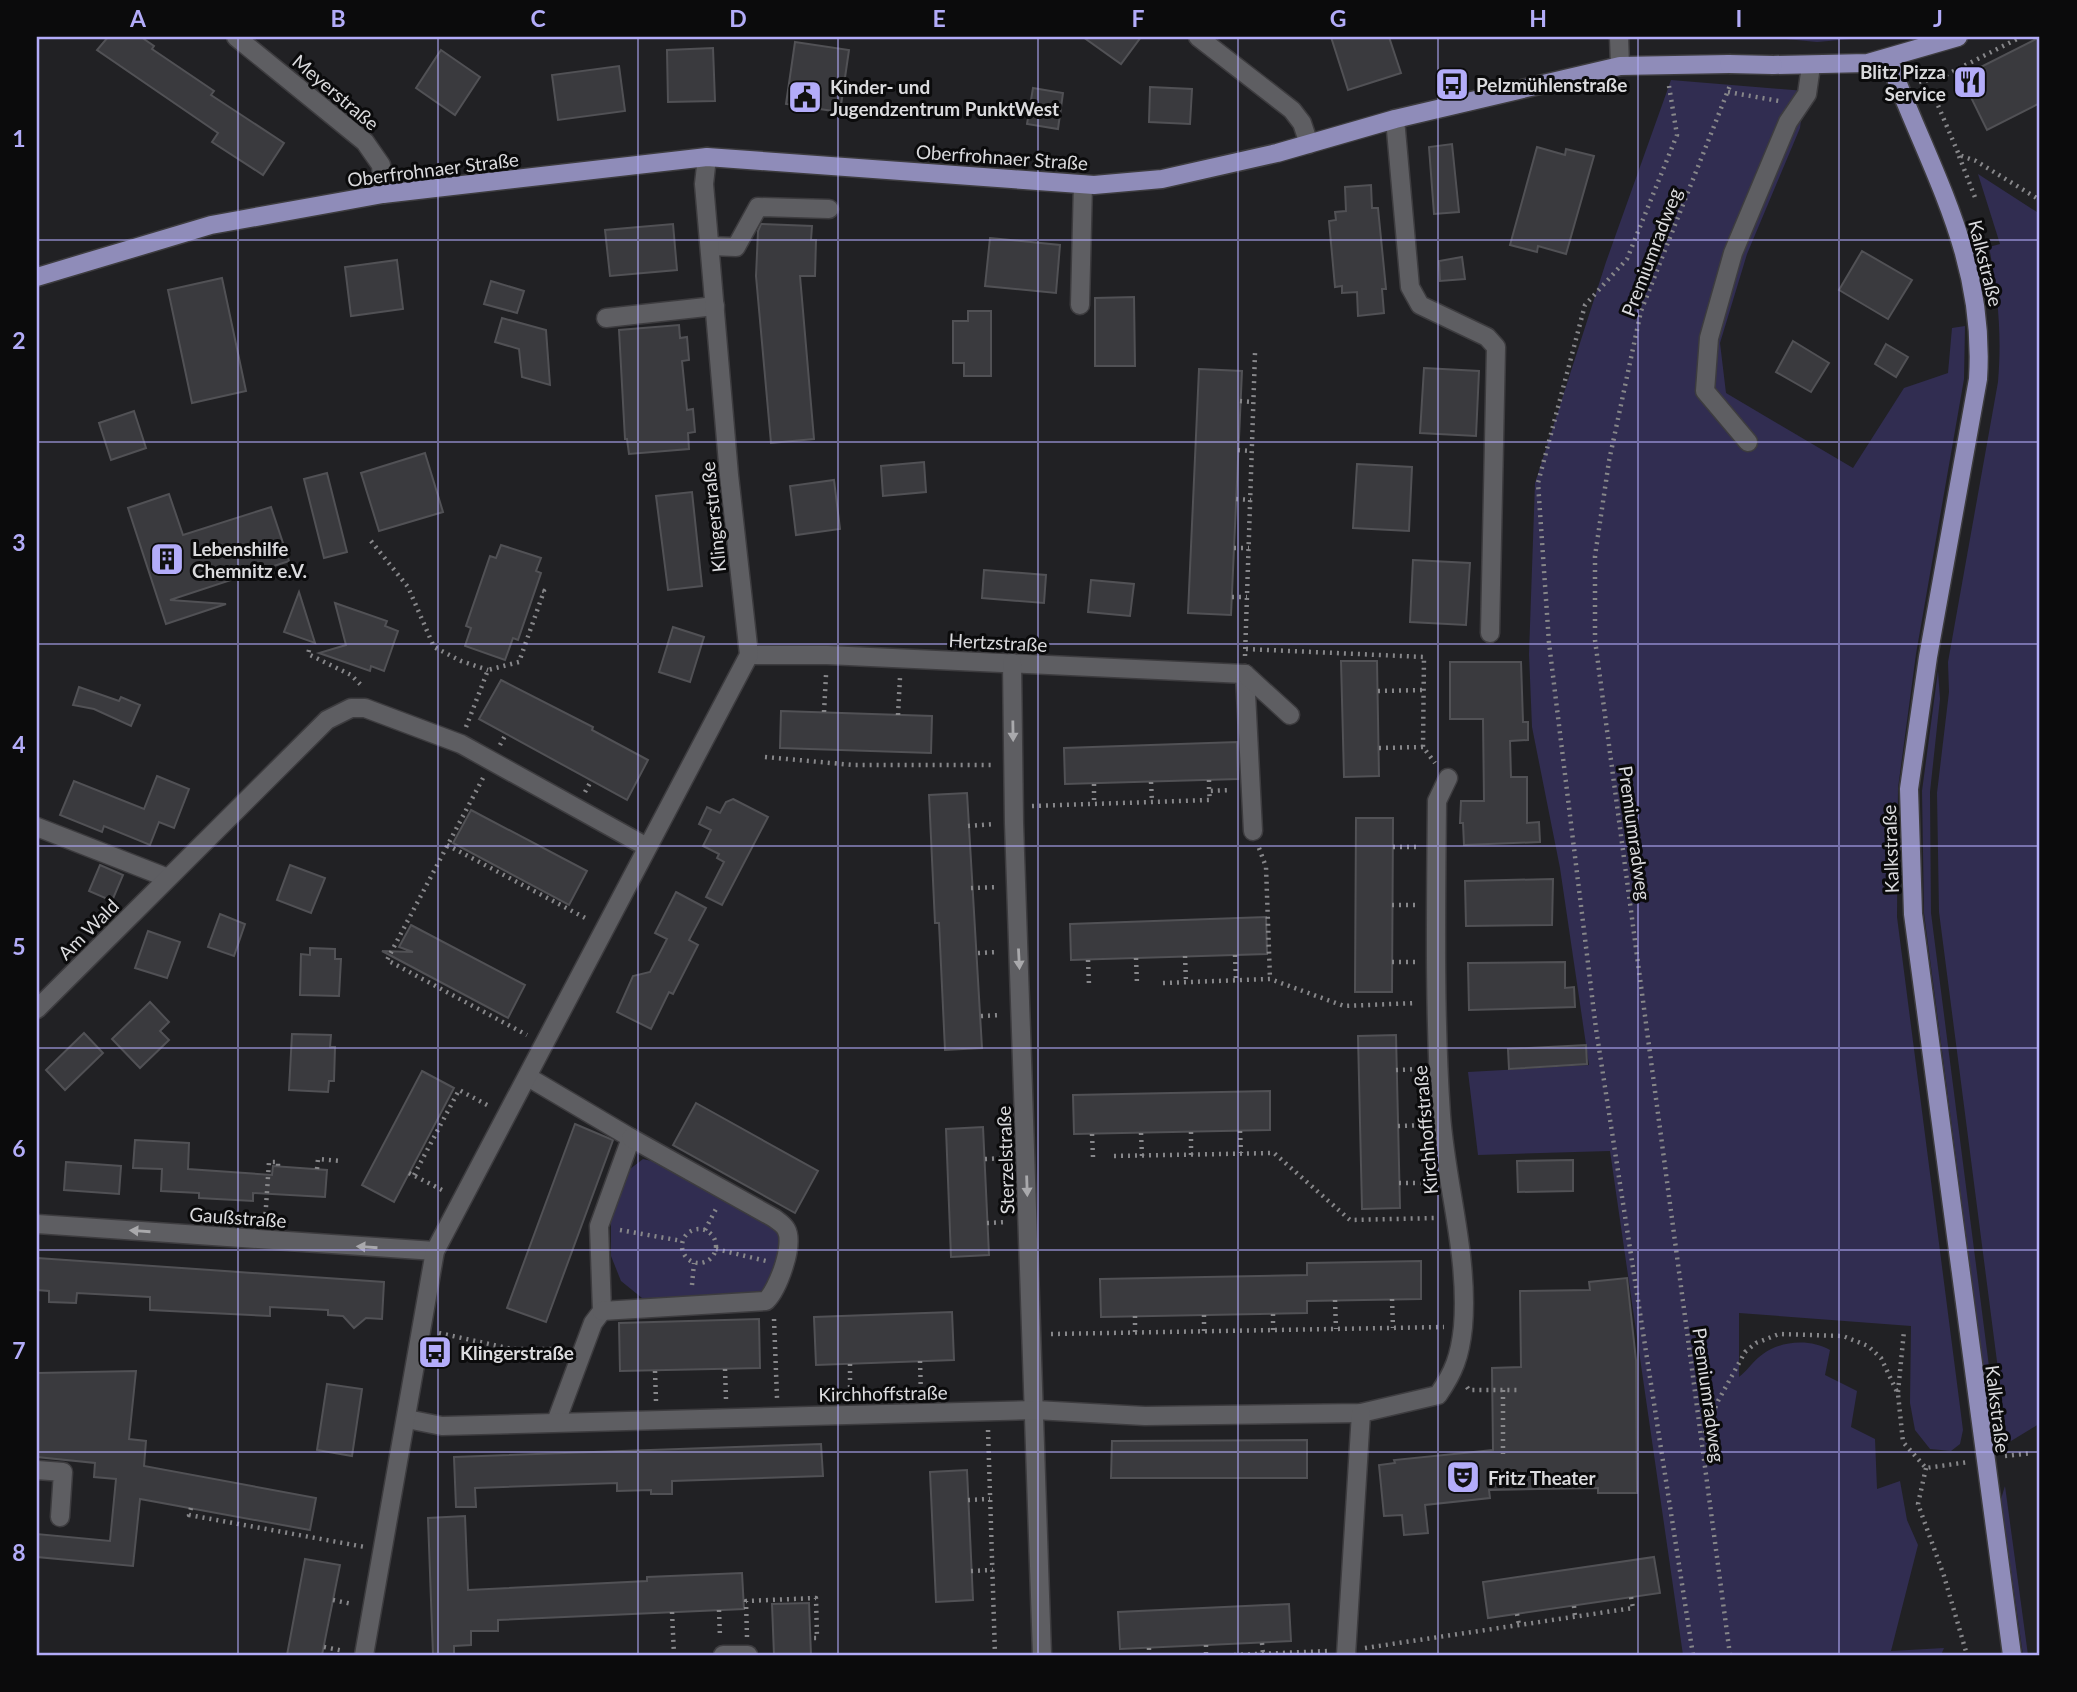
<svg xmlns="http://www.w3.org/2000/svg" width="2077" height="1692" font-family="Lato,sans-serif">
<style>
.green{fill:#312d51}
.building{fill:#3a3a3e;stroke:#515155;stroke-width:2}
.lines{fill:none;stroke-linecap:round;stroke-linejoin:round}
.minor-casing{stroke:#3d3c3f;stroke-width:21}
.major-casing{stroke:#3d3c3f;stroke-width:21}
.path{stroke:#87878a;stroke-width:4.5;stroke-dasharray:2 5;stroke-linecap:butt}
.minor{stroke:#5e5e62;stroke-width:18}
.major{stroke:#8f8cb9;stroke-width:18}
.major-bridge-casing{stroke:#3d3c3f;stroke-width:21;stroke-linecap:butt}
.major-bridge{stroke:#8f8cb9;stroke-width:18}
.oneway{fill:#a9a9ac}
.grid{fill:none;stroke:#b3acf9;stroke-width:2;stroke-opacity:0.55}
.labels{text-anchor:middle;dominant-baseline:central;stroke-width:6;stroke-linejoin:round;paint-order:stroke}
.poi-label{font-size:19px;font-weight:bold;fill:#dbdbde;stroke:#0b0b0c;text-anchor:start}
.street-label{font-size:19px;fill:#dbdbde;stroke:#0b0b0c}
.neatline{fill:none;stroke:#b3acf9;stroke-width:2.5}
.grid-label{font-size:23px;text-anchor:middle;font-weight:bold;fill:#b3acf9}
</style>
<rect width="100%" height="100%" fill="#212124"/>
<g class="green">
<path d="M1764 37H1874L1817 42Z"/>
<path d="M1671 80 1805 91 1800 128 1747 254 1720 343 1726 393 1853 468 1904 388 1948 373 1952 328 1965 326 1964 379 1916 654 1898 788 1897 917 1963 1430 1960 1444 1951 1451 1930 1449 1915 1430 1910 1403 1911 1326 1739 1313V1377C1747 1371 1754 1360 1763 1354 1782 1340 1811 1339 1830 1350L1825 1375 1857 1391 1851 1427 1875 1439 1877 1489 1900 1481 1907 1520 1918 1545 1891 1651 1944 1648 1941 1655H1683L1610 1151 1478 1155 1468 1072 1589 1065 1560 868 1532 727 1529 654 1535 483 1606 262Z"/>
<path d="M1978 174 2040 214V1418L2039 1424 2011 1441 2007 1439 1939 912 1937 793 1949 692 1948 662 1998 382C2002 335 1998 293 1989 247L2000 244Z"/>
<path d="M1938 671 1940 699 1930 792 1931 913 1997 1429 1989 1410 1924 913 1922 791Z"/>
<path d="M643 1159 665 1164 772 1222 781 1234 783 1252 770 1287 754 1298 702 1301 642 1298 621 1281 611 1256V1217L630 1169Z"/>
<path d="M2005 1486 2028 1655H2023L2001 1499Z"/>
</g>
<g class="building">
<path d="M108 37H141L154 46 152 49 214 91 211 95 284 143 263 175 212 142 218 133 97 50Z"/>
<path d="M1083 37H1141L1121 64Z"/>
<path d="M1331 37H1389L1401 73 1348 90Z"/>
<path d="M2040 37V103L1987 130 1961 77Z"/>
<path d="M795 42 849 50 840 112 786 104Z"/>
<path d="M713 48 715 101 668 102 667 50Z"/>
<path d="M441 50 480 77 455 115 416 88Z"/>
<path d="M619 66 625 111 558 120 552 75Z"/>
<path d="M1150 87 1192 89 1190 124 1149 122Z"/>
<path d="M1033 88 1063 93 1058 129 1027 124Z"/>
<path d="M1452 144 1459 212 1434 214 1429 147Z"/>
<path d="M1537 147 1565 155 1566 149 1594 156 1566 254 1538 246 1537 252 1510 245Z"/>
<path d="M1371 185 1372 208H1378L1386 289H1382L1384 313 1358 316 1357 292 1342 293V286L1335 287 1329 221 1336 220 1335 212 1346 211 1345 187Z"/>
<path d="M673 224 677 270 610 276 605 230Z"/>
<path d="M761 224 812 226 811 240H816L815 276H800L814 439 771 443 756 276 758 231Z"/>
<path d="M990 238 1060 245 1056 293 985 286Z"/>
<path d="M1862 251 1912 280 1888 319 1839 290Z"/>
<path d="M1462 257 1465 279 1440 281 1439 261Z"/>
<path d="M397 260 403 309 351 316 345 267Z"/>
<path d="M222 278 246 391 192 403 168 290Z"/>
<path d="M491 281 524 291 517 313 484 304Z"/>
<path d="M1134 297 1135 366H1095V298Z"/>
<path d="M968 311H991V376H964V363H953V321H968Z"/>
<path d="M502 318 546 330 550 385 522 377 519 349 495 342Z"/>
<path d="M679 325 680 338 687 337 689 360 682 361 687 410 693 409 695 432 688 433 689 449 629 454 627 439H625L619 330Z"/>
<path d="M1793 341 1829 363 1811 392 1776 372Z"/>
<path d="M1886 344 1908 357 1896 377 1875 364Z"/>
<path d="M1424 368 1479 371 1476 436 1420 433Z"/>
<path d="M1199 369 1242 371 1231 615 1188 613Z"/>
<path d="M134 411 146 448 111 460 99 423Z"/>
<path d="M425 453 443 512 379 531 361 473Z"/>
<path d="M924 462 926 492 883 496 881 466Z"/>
<path d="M1357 464 1412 467 1409 531 1353 528Z"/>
<path d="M327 473 347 552 324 558 304 479Z"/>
<path d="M834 480 840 529 796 535 790 486Z"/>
<path d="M692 492 702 586 668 590 656 496Z"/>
<path d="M169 494 183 535 271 507 289 561 170 600 226 604 166 624 128 508Z"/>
<path d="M501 545 541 558 536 571 541 573 518 640 513 638 505 660 465 646 471 628 466 626 490 556 496 558Z"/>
<path d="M1413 560 1470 563 1466 625 1410 622Z"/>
<path d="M984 570 1046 575 1044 603 982 598Z"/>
<path d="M1091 580 1134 584 1130 616 1088 612Z"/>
<path d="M299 592 315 643 284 632Z"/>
<path d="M335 603 387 621 385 626 398 631 384 671 371 666 370 671 319 653 346 645Z"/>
<path d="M673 627 704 637 690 682 659 672Z"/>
<path d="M1341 661H1377L1379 776 1344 777Z"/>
<path d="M1450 662H1521L1523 722H1528V740L1510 741 1511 777H1527V823L1539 822 1540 842 1464 845 1463 823H1460L1461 801H1484L1483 719H1450Z"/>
<path d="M501 680 593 727 592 730 648 760 627 800 479 719Z"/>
<path d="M79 687 119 701 121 697 140 705 131 726 94 709 73 705Z"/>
<path d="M781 711 932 716 931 753 780 748Z"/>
<path d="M1237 742 1238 779 1065 784 1064 748Z"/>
<path d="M157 776 189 789 174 828 159 822 150 845 104 826 102 832 60 815 74 781 144 809Z"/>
<path d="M967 793 982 1048 945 1050 939 923H935L929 795Z"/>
<path d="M733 799 768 817 722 905 706 897 724 862 717 858 719 854 703 846 711 830 699 824 707 807 720 813 726 802Z"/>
<path d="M471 810 587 871 569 905 453 843Z"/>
<path d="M1356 818H1393L1392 992H1355Z"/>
<path d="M100 865 123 875 112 901 89 891Z"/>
<path d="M290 865 325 878 311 913 277 900Z"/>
<path d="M1553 879 1552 925 1466 926 1465 881Z"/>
<path d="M676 892 706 908 689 940 698 945 673 994 669 992 651 1029 617 1012 633 976 650 972 667 939 655 933Z"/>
<path d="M220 914 245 924 234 956 208 947Z"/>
<path d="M1266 917 1267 954 1071 960 1070 924Z"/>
<path d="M411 925 525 985 508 1018 382 951 413 952 399 947Z"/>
<path d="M148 931 180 942 167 978 135 968Z"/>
<path d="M310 948 335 949V959H341L339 996 300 995 301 954 310 955Z"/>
<path d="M1565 962V988L1574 987 1575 1007 1469 1010 1468 963Z"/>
<path d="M150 1002 169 1022 160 1031 169 1040 140 1068 112 1039Z"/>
<path d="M84 1033 103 1053 65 1090 46 1070Z"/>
<path d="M292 1034 331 1035 330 1047H335L334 1081H329L328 1092 289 1090Z"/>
<path d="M1396 1035 1400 1208 1362 1209 1358 1036Z"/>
<path d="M1586 1045 1587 1064 1509 1069 1508 1049Z"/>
<path d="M422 1071 454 1088 394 1202 362 1185Z"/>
<path d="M1270 1091V1130L1074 1134 1073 1095Z"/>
<path d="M696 1103 818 1171 795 1213 673 1145Z"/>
<path d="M575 1124 613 1140 546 1322 507 1308Z"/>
<path d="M983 1127 989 1255 951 1257 946 1129Z"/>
<path d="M135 1140 189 1143 188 1169 272 1175 273 1166 327 1170 325 1197 253 1193V1201L199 1198V1193L161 1191 162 1169 133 1168Z"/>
<path d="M1573 1160V1191L1518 1192 1517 1161Z"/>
<path d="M66 1162 121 1166 119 1194 64 1190Z"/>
<path d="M37 1258 384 1282 382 1319 366 1318 354 1328 343 1316 328 1315V1310L270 1307V1316L150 1310V1297L77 1293 76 1303 49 1302V1291L37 1290Z"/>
<path d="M1421 1261V1299L1307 1301V1313L1101 1317 1100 1279 1307 1275V1263Z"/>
<path d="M1627 1278 1636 1360 1637 1493H1598V1488L1489 1490 1490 1498 1425 1505 1428 1533 1404 1535 1402 1515 1384 1516 1379 1465 1395 1463 1394 1460 1493 1450 1492 1368 1521 1367 1520 1291 1590 1290 1589 1282Z"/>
<path d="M952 1312 954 1360 816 1365 814 1317Z"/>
<path d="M759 1319 760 1368 620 1371 619 1323Z"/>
<path d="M136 1371 129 1439 146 1441 144 1466 316 1498 310 1530 140 1499 133 1566 37 1557V1534L110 1541 116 1479 94 1477 95 1463 37 1457V1373Z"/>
<path d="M327 1384 362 1389 352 1456 317 1450Z"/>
<path d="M1307 1440V1478H1111L1112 1441Z"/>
<path d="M821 1444 823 1476 672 1481V1494H651V1490L617 1491V1483L475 1488 476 1507H456L454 1457Z"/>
<path d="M967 1470 973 1600 936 1602 930 1472Z"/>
<path d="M465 1516 468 1590 647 1581V1577L742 1573 744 1609 498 1620V1631H471V1645L454 1646V1655H433L428 1518Z"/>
<path d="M1654 1557 1660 1593 1488 1618 1483 1582Z"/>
<path d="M305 1559 340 1565 322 1655H287Z"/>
<path d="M809 1603 811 1655H774L772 1604Z"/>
<path d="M1289 1604 1291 1641 1120 1649 1118 1612Z"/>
</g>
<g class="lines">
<g class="minor-casing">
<g id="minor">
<path d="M236 37 365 142 381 165 383 194"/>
<path d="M1198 37 1292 110 1302 123 1309 144"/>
<path d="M1619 37 1620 66"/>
<path d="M1395 119 1410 287 1420 305 1487 337 1496 347 1490 633"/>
<path d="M710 246 736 247 758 207 829 209"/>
<path d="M1080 305 1083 184"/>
<path d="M606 318 715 306"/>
<path d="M1748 442 1705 391 1709 338 1733 253 1788 122 1807 94 1811 66"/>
<path d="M749 655H827L1245 674"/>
<path d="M1012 663 1014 823 1042 1655"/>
<path d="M1245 674 1253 831"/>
<path d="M1245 674 1290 715"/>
<path d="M37 827 168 878"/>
<path d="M37 1009 327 720 351 708H365L461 744 647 847"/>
<path d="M528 1077 631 1138 599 1226 602 1311 593 1323 556 1422"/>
<path d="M37 1224 435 1251"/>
<path d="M602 1311 766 1301C778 1289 795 1244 786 1229 784 1225 778 1221 774 1218L631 1138"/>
<path d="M407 1419 442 1426 1035 1410 1145 1416 1361 1413 1438 1395C1454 1372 1460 1356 1463 1327 1469 1256 1446 1185 1441 1115 1434 1011 1436 905 1437 801L1448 778"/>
<path d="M37 1470 63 1472 60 1517"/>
<path d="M364 1655 435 1251 749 655 729 475 704 184 707 157"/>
<path d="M723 1655H748"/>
<path d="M1346 1655 1361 1413"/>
</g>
</g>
<g class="major-casing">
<g id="major">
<path d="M1888 58C1929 169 1986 256 1978 379L1928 657 1909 789 1913 914 2012 1655"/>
<path d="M1773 65 1868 63 1958 37"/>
<path d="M37 277 211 225 383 194 707 157 1094 185 1162 179 1277 153 1395 119 1620 66 1729 64"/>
</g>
</g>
<g class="path">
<path d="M1919 82 1942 77 2021 37"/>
<path d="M1669 86 1677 135 1627 259 1585 305 1538 483 1549 643 1596 1029 1693 1655"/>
<path d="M1728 92 1779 101"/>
<path d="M1927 98 1937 103 1959 155 1976 161 2040 200"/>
<path d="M1959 156 1976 200"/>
<path d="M1240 401 1253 402"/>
<path d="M1238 450 1252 451"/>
<path d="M1236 499 1251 500"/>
<path d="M371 541 408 587 434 647 461 661 488 670"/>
<path d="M1234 548H1249"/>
<path d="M1232 597H1247"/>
<path d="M1246 649 1424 657 1423 747 1435 763"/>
<path d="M309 650 308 654 351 675 363 687"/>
<path d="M1245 656 1255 353"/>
<path d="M1378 691 1423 690"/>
<path d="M824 712 826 675"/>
<path d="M898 715 900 677"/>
<path d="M466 727 488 670 519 662 544 591 540 590"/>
<path d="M500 745 506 734"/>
<path d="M1379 748 1423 747"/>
<path d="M765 757 853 765H995"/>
<path d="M483 778 387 960 527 1035"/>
<path d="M1209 780V791"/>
<path d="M1151 782 1152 802"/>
<path d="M1094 784V804"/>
<path d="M585 792 591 781"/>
<path d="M1032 806 1210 800 1209 791 1231 790"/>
<path d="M968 826 995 824"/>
<path d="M447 845 589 920"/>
<path d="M1393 847H1416"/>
<path d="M1259 848 1266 867 1270 979"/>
<path d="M971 888 998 887"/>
<path d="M1392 905H1416"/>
<path d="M978 953 998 952"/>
<path d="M1235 955 1236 980"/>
<path d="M1185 956 1186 982"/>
<path d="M1136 958 1137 984"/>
<path d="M1088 960 1089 985"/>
<path d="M1392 962H1416"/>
<path d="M1163 983 1270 979 1344 1006 1416 1003"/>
<path d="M981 1016 1001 1015"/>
<path d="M1396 1070 1421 1069"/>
<path d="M1398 1126 1424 1125"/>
<path d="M1240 1131 1241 1153"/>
<path d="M1191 1132V1155"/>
<path d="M1141 1133 1142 1156"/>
<path d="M1092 1134 1093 1157"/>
<path d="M1114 1156 1274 1153 1350 1220 1437 1218"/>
<path d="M985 1159 1005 1158"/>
<path d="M317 1169 318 1159 341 1161"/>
<path d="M409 1173 446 1192"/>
<path d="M414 1175 459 1090 491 1107"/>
<path d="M1399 1183H1430"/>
<path d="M265 1221 269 1162H278V1166"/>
<path d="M987 1223 1007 1222"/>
<circle cx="699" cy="1246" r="17"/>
<path d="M620 1230 682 1241"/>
<path d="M705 1230 717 1207"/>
<path d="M716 1249 766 1261"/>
<path d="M692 1285 694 1263"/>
<path d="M1392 1299 1393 1328"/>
<path d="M1335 1300 1336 1329"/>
<path d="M1273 1314V1330"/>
<path d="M1204 1315V1331"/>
<path d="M1135 1316V1333"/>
<path d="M774 1319 777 1398"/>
<path d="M439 1333 512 1349H562"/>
<path d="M1051 1334 1444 1327"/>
<path d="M920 1361 921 1395"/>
<path d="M850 1364V1394"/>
<path d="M725 1369 726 1399"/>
<path d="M655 1371 656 1401"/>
<path d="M1467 1387 1469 1390H1521"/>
<path d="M1503 1390V1454"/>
<path d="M1898 1392 1904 1331"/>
<path d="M988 1430 995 1655"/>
<path d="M1702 1440 1718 1401 1745 1352 1756 1343 1779 1334 1843 1336 1868 1346 1881 1358 1898 1394 1903 1442 1926 1468 1968 1462"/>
<path d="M2005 1456 2032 1453"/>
<path d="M1926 1468 1918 1504 1944 1576 1967 1655"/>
<path d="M968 1500 990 1499"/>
<path d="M191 1508 189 1515 365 1547"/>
<path d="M971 1571 993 1570"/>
<path d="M333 1600 352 1604"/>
<path d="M1574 1606 1575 1616"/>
<path d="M719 1610 720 1637"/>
<path d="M672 1612 674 1655"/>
<path d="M1517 1614 1519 1625"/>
<path d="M747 1637 746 1601 816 1598 817 1638H810"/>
<path d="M1262 1643 1263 1654"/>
<path d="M1206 1645V1655"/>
<path d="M324 1647 344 1651"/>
<path d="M1149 1648V1655"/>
<path d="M1365 1648 1633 1608 1631 1597"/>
<path d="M1234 1655 1328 1651"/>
<path d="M1730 1655 1595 640V556L1609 461 1641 311 1731 83"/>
</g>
<use href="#minor" class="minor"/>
<use href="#major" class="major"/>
<g class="major-bridge-casing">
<path id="major-bridge" d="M1729 64 1773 65"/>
</g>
<use href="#major-bridge" class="major-bridge"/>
</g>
<defs><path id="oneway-solid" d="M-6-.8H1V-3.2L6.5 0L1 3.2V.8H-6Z" transform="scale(1.75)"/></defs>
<g class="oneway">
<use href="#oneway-solid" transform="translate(1013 731) rotate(89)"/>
<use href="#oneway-solid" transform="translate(1019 959) rotate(87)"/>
<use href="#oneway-solid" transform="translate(1027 1186) rotate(88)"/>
<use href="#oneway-solid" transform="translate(140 1231) rotate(-176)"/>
<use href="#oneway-solid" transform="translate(367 1247) rotate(-176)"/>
</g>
<path class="grid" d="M238 37V1655M438 37V1655M638 37V1655M838 37V1655M1038 37V1655M1238 37V1655M1438 37V1655M1638 37V1655M1839 37V1655M37 240H2040M37 442H2040M37 644H2040M37 846H2040M37 1048H2040M37 1250H2040M37 1452H2040"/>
<defs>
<g id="restaurant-square" transform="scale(1.75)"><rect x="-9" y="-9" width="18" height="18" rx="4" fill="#b3acf9" stroke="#0b0b0c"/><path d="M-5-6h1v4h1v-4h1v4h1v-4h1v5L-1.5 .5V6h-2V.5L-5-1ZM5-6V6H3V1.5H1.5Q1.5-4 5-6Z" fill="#111"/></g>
<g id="bus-square" transform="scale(1.75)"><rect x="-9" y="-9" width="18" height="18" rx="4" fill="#b3acf9" stroke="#0b0b0c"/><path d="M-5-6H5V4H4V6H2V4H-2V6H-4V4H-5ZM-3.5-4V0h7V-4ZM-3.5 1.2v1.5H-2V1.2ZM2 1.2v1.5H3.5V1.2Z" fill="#111"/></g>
<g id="civic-square" transform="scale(1.75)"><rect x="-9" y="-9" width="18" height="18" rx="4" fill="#b3acf9" stroke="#0b0b0c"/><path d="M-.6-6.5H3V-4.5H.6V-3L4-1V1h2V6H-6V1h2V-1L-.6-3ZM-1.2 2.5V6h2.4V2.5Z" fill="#111"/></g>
<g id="building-square" transform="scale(1.75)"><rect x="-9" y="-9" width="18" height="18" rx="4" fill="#b3acf9" stroke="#0b0b0c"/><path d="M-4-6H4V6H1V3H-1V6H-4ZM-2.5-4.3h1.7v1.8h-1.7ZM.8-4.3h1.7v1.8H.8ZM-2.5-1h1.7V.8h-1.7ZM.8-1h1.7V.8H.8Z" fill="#111"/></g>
<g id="theatre-square" transform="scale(1.75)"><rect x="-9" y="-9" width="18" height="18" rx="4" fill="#b3acf9" stroke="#0b0b0c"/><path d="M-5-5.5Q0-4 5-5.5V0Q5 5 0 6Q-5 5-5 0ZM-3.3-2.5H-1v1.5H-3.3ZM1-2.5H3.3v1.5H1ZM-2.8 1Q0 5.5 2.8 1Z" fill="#111"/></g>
</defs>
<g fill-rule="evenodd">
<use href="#restaurant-square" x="1970" y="82"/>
<use href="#bus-square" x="1452" y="84"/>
<use href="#civic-square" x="805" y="97"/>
<use href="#building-square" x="167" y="559"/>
<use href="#bus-square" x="435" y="1352"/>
<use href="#theatre-square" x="1463" y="1477"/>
</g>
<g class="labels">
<g class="poi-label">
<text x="1946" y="71" text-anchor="end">Blitz Pizza<tspan x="1946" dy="22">Service</tspan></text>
<text x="1476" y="84">Pelzmühlenstraße</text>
<text x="830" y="86">Kinder- und<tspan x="830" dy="22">Jugendzentrum PunktWest</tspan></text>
<text x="192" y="548">Lebenshilfe<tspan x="192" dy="22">Chemnitz e.V.</tspan></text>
<text x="460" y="1352">Klingerstraße</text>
<text x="1488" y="1477">Fritz Theater</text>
</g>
<g class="street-label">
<text transform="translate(336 92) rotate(40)">Meyerstraße</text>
<text transform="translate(1002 157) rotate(4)">Oberfrohnaer Straße</text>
<text transform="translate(433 169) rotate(-7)">Oberfrohnaer Straße</text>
<text transform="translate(1651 252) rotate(-69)">Premiumradweg</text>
<text transform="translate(1986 263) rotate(76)">Kalkstraße</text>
<text transform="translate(713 517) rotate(-96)">Klingerstraße</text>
<text transform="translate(998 642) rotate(3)">Hertzstraße</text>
<text transform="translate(1635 833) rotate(82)">Premiumradweg</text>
<text transform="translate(1890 849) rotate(-92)">Kalkstraße</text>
<text transform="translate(88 929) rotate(-45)">Am Wald</text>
<text transform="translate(1425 1130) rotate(-95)">Kirchhoffstraße</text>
<text transform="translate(1005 1160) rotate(-92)">Sterzelstraße</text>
<text transform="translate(238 1217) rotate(4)">Gaußstraße</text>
<text transform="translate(883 1393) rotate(-1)">Kirchhoffstraße</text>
<text transform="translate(1709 1395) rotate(82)">Premiumradweg</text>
<text transform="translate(1998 1409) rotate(83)">Kalkstraße</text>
</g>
</g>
<rect width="2077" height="1692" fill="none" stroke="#0b0b0c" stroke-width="77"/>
<rect x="38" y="38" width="2000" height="1616" class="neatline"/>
<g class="grid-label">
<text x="138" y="27">A</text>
<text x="338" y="27">B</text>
<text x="538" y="27">C</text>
<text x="738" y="27">D</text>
<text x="939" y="27">E</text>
<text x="1138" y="27">F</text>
<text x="1338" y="27">G</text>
<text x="1538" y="27">H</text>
<text x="1739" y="27">I</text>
<text x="1938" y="27">J</text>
<text x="19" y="147">1</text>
<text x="19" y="349">2</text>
<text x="19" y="551">3</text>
<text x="19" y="753">4</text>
<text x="19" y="955">5</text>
<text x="19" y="1157">6</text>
<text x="19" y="1359">7</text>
<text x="19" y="1561">8</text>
</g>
</svg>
